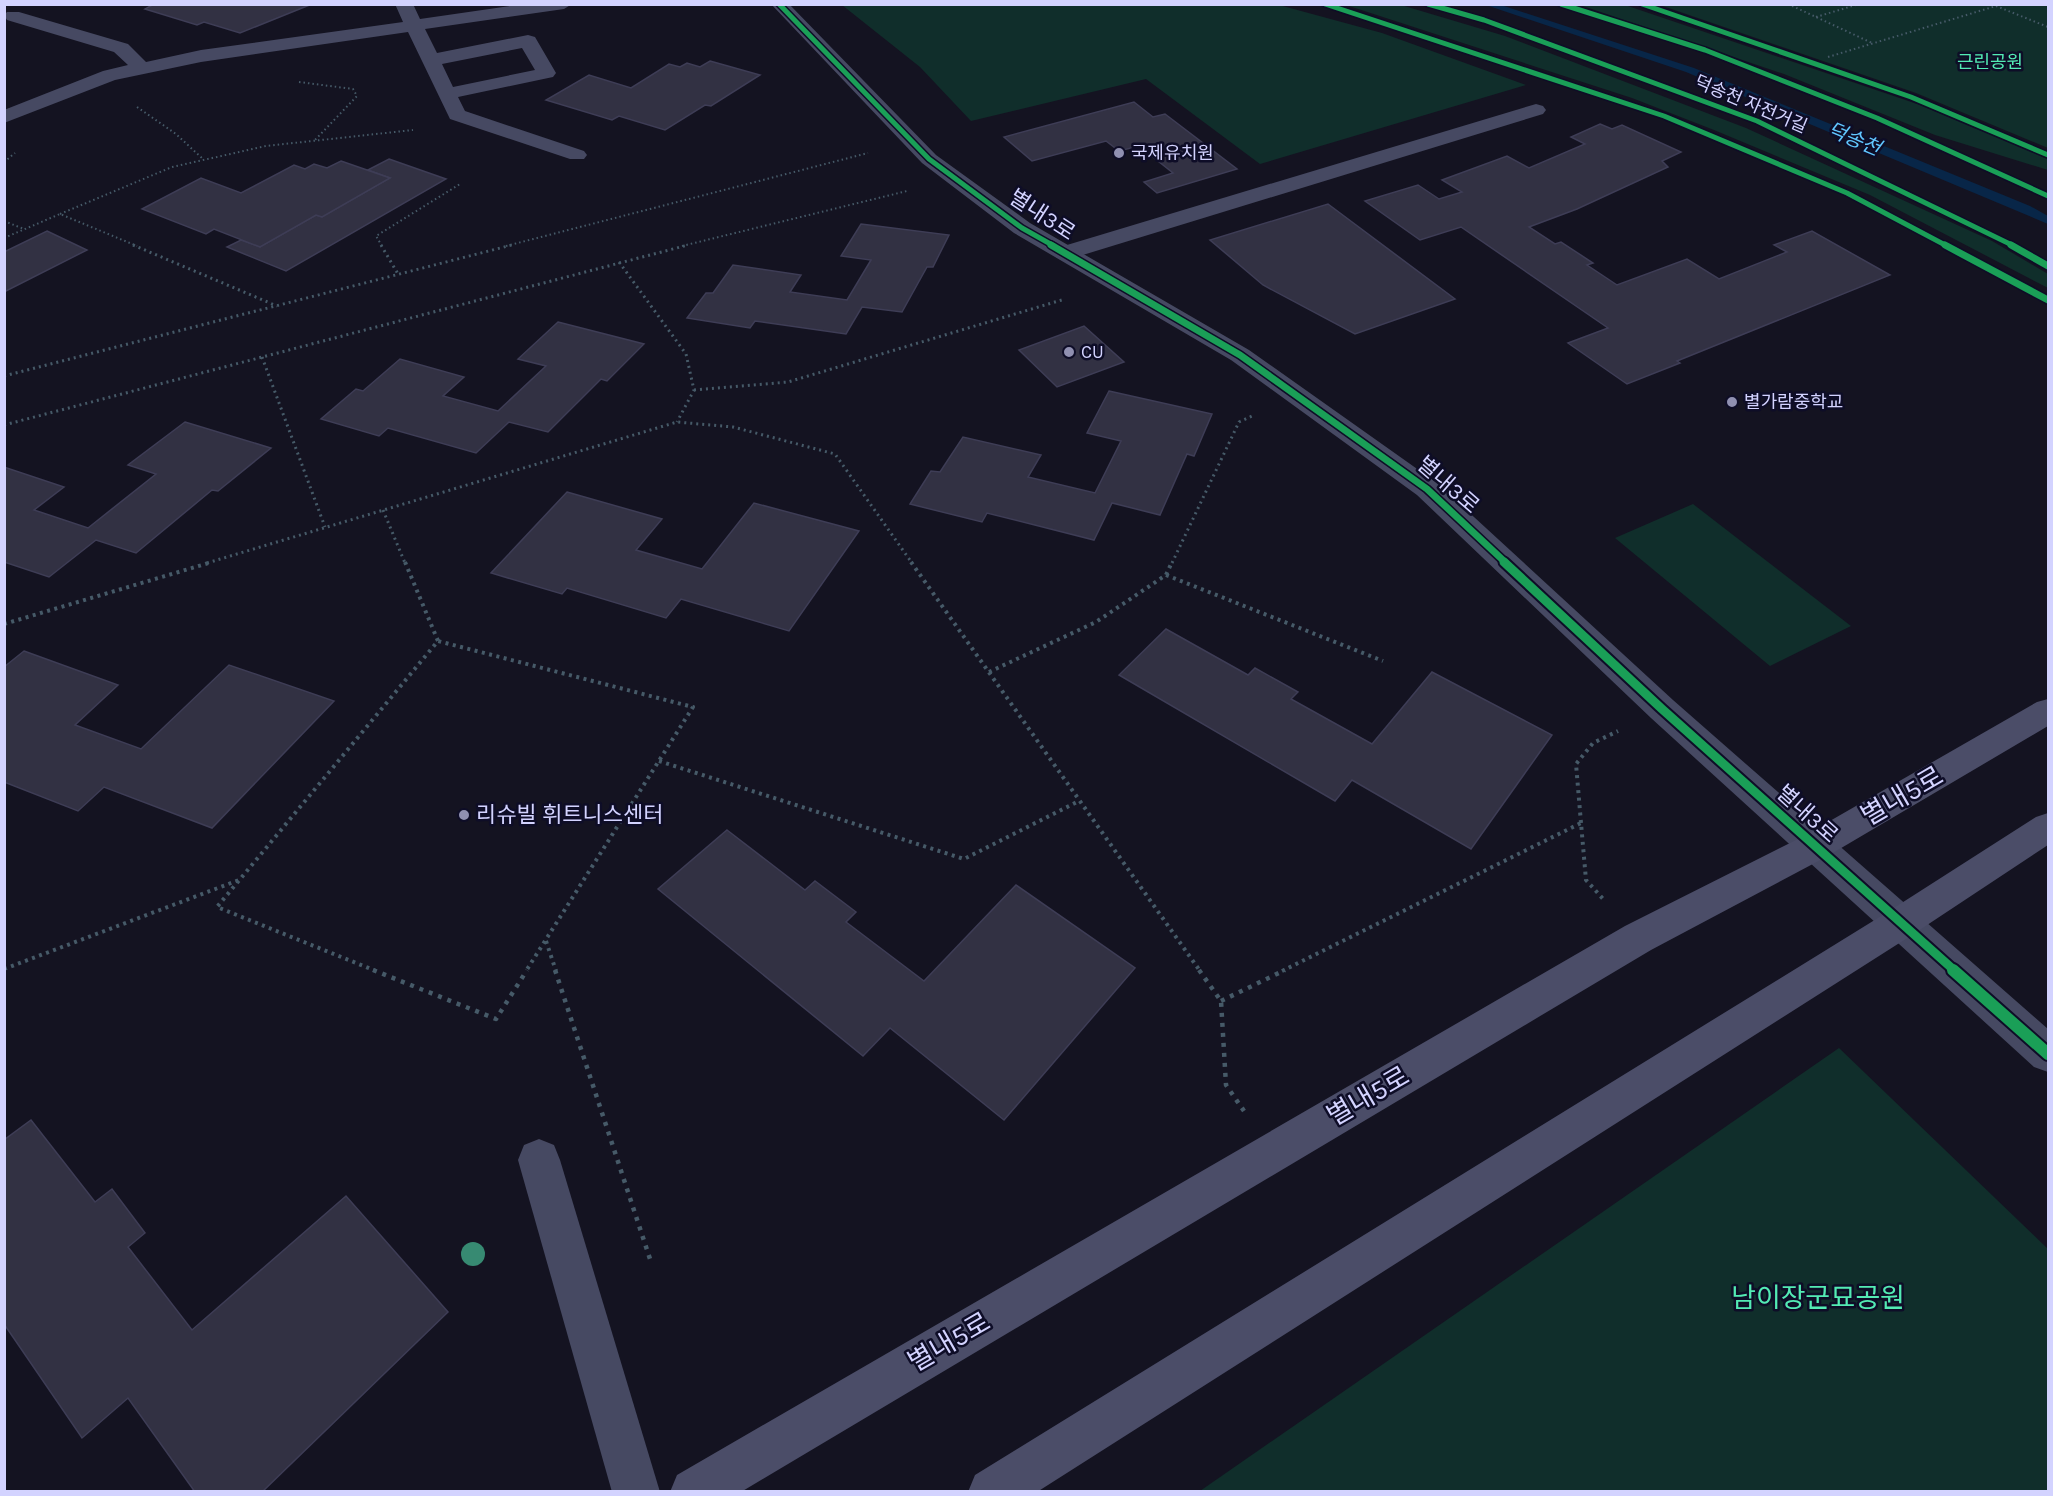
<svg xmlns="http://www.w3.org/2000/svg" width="2053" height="1496" font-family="Karla,'Noto Sans KR',sans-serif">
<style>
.green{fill:#102e2b}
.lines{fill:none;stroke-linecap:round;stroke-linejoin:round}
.stream{fill:#082648;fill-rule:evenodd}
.building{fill:#323143;stroke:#3e3d56;stroke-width:1.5}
.path-far3{stroke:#465a68;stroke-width:2;stroke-dasharray:1.5 3;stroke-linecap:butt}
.path-far2{stroke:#465a68;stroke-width:3;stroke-dasharray:2 4;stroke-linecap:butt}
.path-far1{stroke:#465a68;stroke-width:4;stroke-dasharray:3 4.5;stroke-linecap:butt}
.path{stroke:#465a68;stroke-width:4.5;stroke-dasharray:4 6;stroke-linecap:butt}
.lane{fill:#464962;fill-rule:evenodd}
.street{fill:#464962;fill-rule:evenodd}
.secondary{fill:#4b4d68;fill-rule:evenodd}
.cycleway-far3-casing{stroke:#0e0d27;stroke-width:8}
.cycleway-far2-casing{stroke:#0e0d27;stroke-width:10}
.cycleway-far1-casing{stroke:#0e0d27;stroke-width:13}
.cycleway-casing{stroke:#0e0d27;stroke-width:16}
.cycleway-far3{stroke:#1a9f57;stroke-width:5}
.cycleway-far2{stroke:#1a9f57;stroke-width:7}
.cycleway-far1{stroke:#1a9f57;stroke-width:9}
.cycleway{stroke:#1a9f57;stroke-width:12}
.tree{fill:#378a72}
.poi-dot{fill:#9090b1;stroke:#0e0d27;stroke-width:2}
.labels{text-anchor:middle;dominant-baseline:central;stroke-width:5;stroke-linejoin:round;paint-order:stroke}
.far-park-label{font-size:18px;fill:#53ebb4;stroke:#0e0d27}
.far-street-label{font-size:18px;fill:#d3d3ff;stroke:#0e0d27}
.far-poi-label{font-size:18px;fill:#d3d3ff;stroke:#0e0d27;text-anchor:start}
.far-water-label{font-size:20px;font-style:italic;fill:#61c7ff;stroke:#0e0d27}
.street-label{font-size:22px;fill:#d3d3ff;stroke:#0e0d27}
.poi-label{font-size:22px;fill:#d3d3ff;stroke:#0e0d27;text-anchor:start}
.near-street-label{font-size:27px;fill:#d3d3ff;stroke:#0e0d27}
.near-park-label{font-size:27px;fill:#53ebb4;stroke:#0e0d27}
</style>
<rect width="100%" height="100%" fill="#141321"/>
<g class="green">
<path d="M842 5H1279L1382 33 1526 85 1260 164 1146 79 971 121 920 67Z"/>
<path d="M1346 5H1401L1505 36 1746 128 1992 241 2048 274V288L1870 195 1714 130 1632 98Z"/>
<path d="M1580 5H1625L1920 105 2048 159V170L1935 135 1784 74Z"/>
<path d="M1660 5H2048V148L1916 93Z"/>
<path d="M1693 504 1851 626 1770 666 1615 538Z"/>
<path d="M1839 1048 2048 1249V1491H1200Z"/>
</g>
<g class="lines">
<path class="stream" d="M1483 4H1498L1694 68 2030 206 2048 216V224L1686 72Z"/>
</g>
<g class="building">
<path d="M154 4H312L240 33 204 22 197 25 145 9Z"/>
<path d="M710 61 760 75 711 106 705 105 665 130 619 116 612 120 546 100 589 75 631 88 669 64 680 67 687 63 700 67Z"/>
<path d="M1134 102 1153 117 1165 114 1237 169 1157 193 1144 182 1173 173 1139 146 1119 151 1106 141 1032 161 1004 137Z"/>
<path d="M1600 124 1612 129 1622 125 1681 152 1662 161 1668 167 1577 209 1529 227 1555 244 1561 242 1593 263 1587 265 1617 285 1687 259 1719 279 1787 252 1774 245 1812 231 1890 275 1677 361 1680 363 1627 384 1568 343 1608 328 1461 227 1420 240 1365 201 1418 185 1439 199 1462 192 1442 180 1507 156 1529 168 1585 144 1571 137Z"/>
<path d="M389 159 446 179 286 271 227 247 241 240 260 247 316 215 322 217 390 178 368 170Z"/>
<path d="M341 161 390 178 322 217 316 215 260 247 214 229 206 234 142 209 201 178 241 193 294 165 305 169 314 164 327 168Z"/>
<path d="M1328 204 1455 299 1355 334 1263 285 1210 240Z"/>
<path d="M861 224 949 235 933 267H927L902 312 862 307 846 334 755 321 750 328 687 318 706 293H713L733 265 801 275 790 292 847 300 871 260 841 256Z"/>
<path d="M47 231 87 250 4 292V252Z"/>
<path d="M558 322 644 344 607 381 601 379 548 432 509 422 476 453 388 428 379 436 321 419 356 389 363 391 400 359 464 377 443 396 498 411 546 366 518 359Z"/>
<path d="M1084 326 1124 362 1057 387 1019 350Z"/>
<path d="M1109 391 1212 414 1194 456 1187 454 1160 515 1112 503 1094 540 987 513 982 522 910 504 931 471 940 472 963 437 1041 455 1028 477 1095 493 1121 441 1087 433Z"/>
<path d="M185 422 271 448 218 491 212 490 136 553 96 540 49 577 4 562V467L64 487 34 510 88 528 156 474 128 465Z"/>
<path d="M567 492 662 519 636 550 702 569 754 503 859 531 789 631 681 599 666 618 567 588 562 594 491 573Z"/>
<path d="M1166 629 1248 675 1255 668 1298 692 1291 699 1372 744 1432 672 1552 735 1471 849 1352 780 1335 801 1119 675Z"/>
<path d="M24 651 118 685 75 725 141 749 229 665 334 701 212 828 104 787 78 811 4 782V667Z"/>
<path d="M727 830 805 890 815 881 856 912 846 922 924 981 1016 885 1135 968 1004 1120 890 1028 863 1056 658 889Z"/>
<path d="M31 1120 95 1202 112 1189 145 1233 128 1247 192 1330 346 1196 448 1312 262 1492H195L128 1398 82 1438 4 1324V1140Z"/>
</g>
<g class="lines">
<g class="path-far3">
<path d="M1788 4 1872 43"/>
<path d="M1996 6 2048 27"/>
<path d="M1816 17 1859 4"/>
<path d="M1828 57 1996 6"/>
<path d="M299 82 353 89 357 96 314 141"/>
<path d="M137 107 176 134 204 160"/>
<path d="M4 162 15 153"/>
<path d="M60 214 172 167 266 146 413 130"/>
<path d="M4 221 24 229"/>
<path d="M4 238 60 214 137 246"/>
<path d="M382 246 376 236 460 184"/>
<path d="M506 246 868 153"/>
<path d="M682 246 907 191"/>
</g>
<g class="path-far2">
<path d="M133 245 277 306"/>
<path d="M381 245 398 274"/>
<path d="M619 262 686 354 694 390 677 422"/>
<path d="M262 357 325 527"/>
<path d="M4 376 512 245"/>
<path d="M694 390 788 382 1065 299"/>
<path d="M4 425 688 245"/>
<path d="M383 510 405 563"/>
<path d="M207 563 677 422 733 427 835 454 912 563"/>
<path d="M1172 563 1239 422 1252 416"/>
</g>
<g class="path-far1">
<path d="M405 562 438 641"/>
<path d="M911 562 1200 971"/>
<path d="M1166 575 1383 661"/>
<path d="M4 624 212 562"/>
<path d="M989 672 1096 622 1166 575 1172 562"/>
<path d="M659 761 964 859 1079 801"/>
<path d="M1581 823 1576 764 1593 743 1618 731"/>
<path d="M546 941 556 971"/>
<path d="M4 969 239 880"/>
<path d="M376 971 217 907 438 641 693 707 526 971"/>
<path d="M1282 971 1581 823 1586 880 1605 901"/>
</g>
<g class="path">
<path d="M373 970 496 1019 527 970"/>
<path d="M555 970 651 1262"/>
<path d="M1199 970 1221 1001 1226 1085 1244 1111"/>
<path d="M1221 1001 1285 970"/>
</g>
<g class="lane">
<path d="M395 4H413L420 19 523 4H572L564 9 425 29 437 53 528 35 535 37 556 73 553 77 458 97 465 111 584 151 587 155 584 159H570L450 119 408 32 201 62 115 80 4 123V110L103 71 128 65 114 52 7 20 4 15 7 12H19L128 44 146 62 201 50 403 22ZM522 48 535 70 453 87 442 64Z"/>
<path d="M1536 104 1543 106 1546 110 1543 114 1073 258H1057L1054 253 1057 248Z"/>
<path d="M539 1139 554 1145 560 1160 660 1492H612L518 1160 524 1145Z"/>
</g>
<path class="street" d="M771 4H789L936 155 1030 223 1249 350 1437 483 1673 700 2048 1029V1072L2034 1067 1651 718 1417 495 1231 360 1014 233 922 163Z"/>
<g class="secondary">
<path d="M2048 699V726L1826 857 1651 950 741 1492H670L677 1475 1625 926 1802 837 2037 702Z"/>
<path d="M2048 813V845L1912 935 1037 1492H968L975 1475 1886 913 2036 817Z"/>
</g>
<g class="cycleway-far3-casing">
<g id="cycleway-far3">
<path d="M779 4 929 159 1022 228 1054 246"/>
<path d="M1325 4 1664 116 1847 193 1947 246"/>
<path d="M1428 4 1484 20 1757 121 2014 246"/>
<path d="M1561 4 1705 50 1877 118 2048 196"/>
<path d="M1642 4 1911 97 2048 155"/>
</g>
</g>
<g class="cycleway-far2-casing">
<g id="cycleway-far2">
<path d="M1051 245 1240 355 1427 489 1506 563"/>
<path d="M1945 245 2048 300"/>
<path d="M2011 245 2048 266"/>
</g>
</g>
<g class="cycleway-far1-casing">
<path id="cycleway-far1" d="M1504 562 1662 709 1955 971"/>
</g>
<g class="cycleway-casing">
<path id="cycleway" d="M1953 970 2048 1054"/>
</g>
<use href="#cycleway-far3" class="cycleway-far3"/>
<use href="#cycleway-far2" class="cycleway-far2"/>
<use href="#cycleway-far1" class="cycleway-far1"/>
<use href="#cycleway" class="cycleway"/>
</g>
<circle class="tree" cx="473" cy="1254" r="12"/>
<g class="poi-dot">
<circle cx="1119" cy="153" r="6"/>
<circle cx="1069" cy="352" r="6"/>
<circle cx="1732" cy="402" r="6"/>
<circle cx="464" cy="815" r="6"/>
</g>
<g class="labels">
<g class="far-park-label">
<text x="1990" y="62">근린공원</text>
</g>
<g class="far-street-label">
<text transform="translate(1751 104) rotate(23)">덕송천 자전거길</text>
</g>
<g class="far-poi-label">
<text x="1131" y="153">국제유치원</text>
<text x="1081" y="352">CU</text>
<text x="1744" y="402">별가람중학교</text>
</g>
<g class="far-water-label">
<text transform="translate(1854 139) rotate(23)">덕송천</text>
</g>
<g class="street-label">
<text transform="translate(1042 215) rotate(33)">별내3로</text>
<text transform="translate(1448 485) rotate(41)">별내3로</text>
<text transform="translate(1807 814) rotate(42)">별내3로</text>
</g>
<g class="poi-label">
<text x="476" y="815">리슈빌 휘트니스센터</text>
</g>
<g class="near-street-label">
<text transform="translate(1902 796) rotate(-30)">별내5로</text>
<text transform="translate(1368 1096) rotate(-30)">별내5로</text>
<text transform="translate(949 1342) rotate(-30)">별내5로</text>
</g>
<g class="near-park-label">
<text x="1818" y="1298">남이장군묘공원</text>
</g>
</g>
<rect width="2053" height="1496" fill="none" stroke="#d3d3ff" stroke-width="12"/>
</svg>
